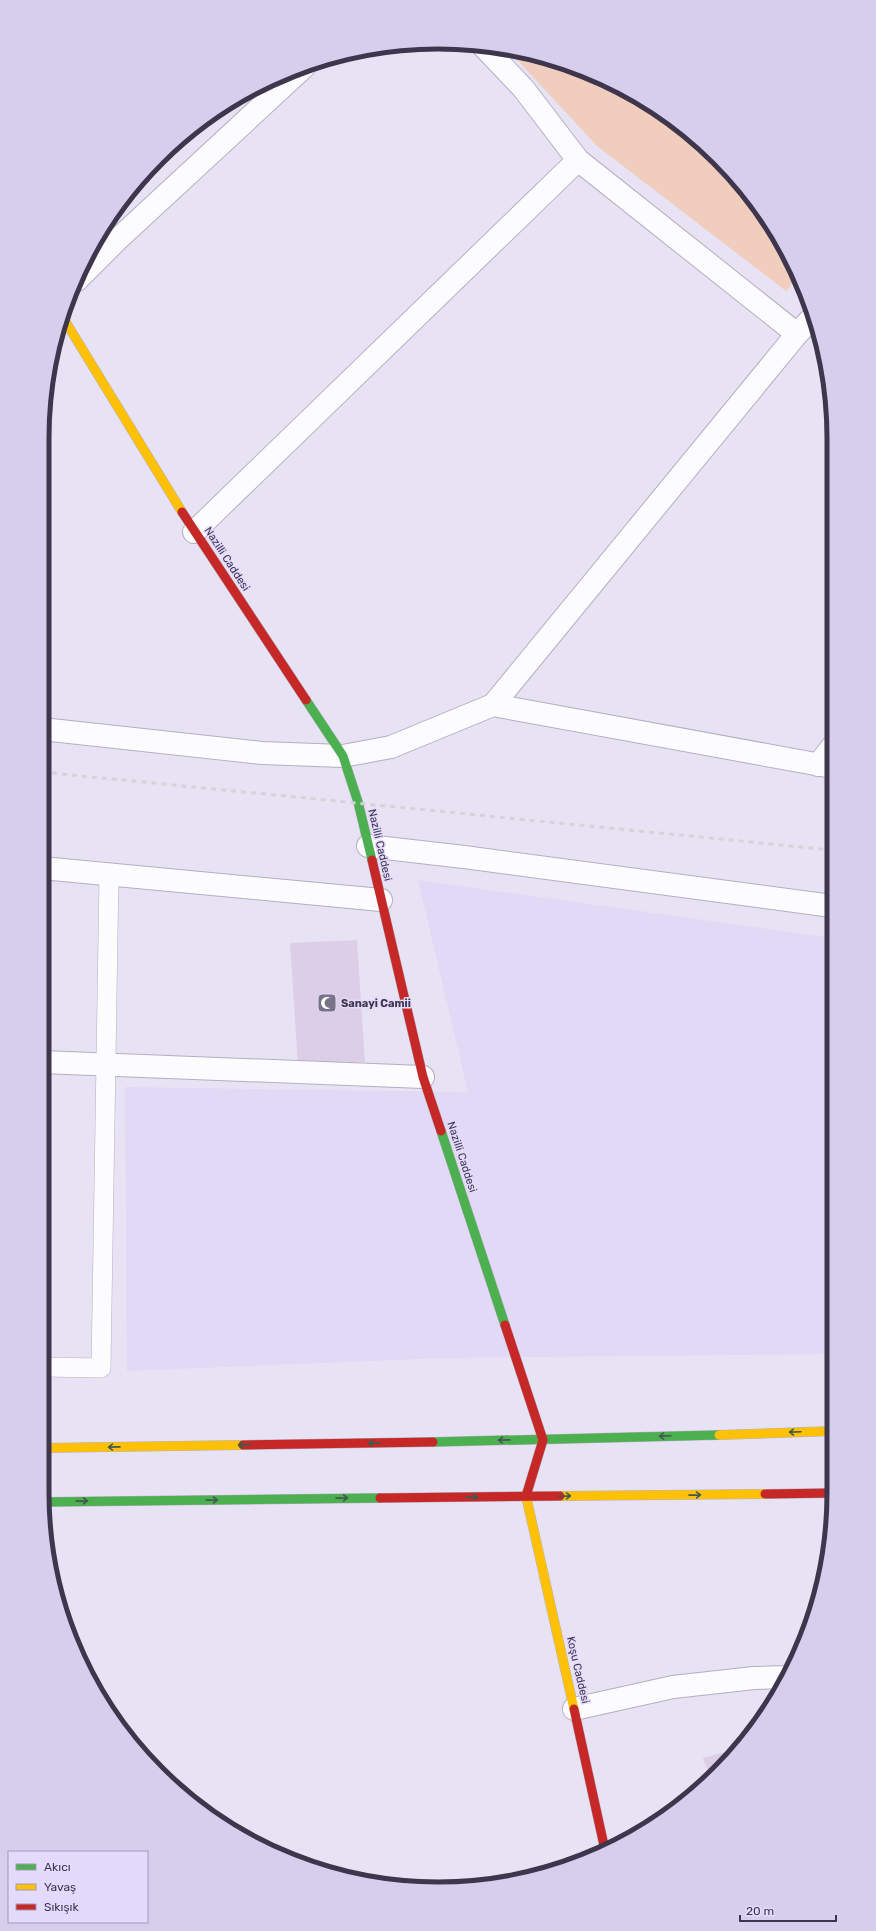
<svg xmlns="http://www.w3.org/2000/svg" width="876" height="1931" font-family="Rubik,sans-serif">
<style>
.built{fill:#e1d9f5}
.green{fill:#f0cdbc}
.building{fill:#ddcee7}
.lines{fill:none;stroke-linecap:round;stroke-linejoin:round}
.lane-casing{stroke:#b4afc0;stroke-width:20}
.street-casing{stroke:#b4afc0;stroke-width:24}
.fast-casing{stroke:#b4afc0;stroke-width:10}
.slow-casing{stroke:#b4afc0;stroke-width:10}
.jam-casing{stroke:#b4afc0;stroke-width:10}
.lane{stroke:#fcfbfd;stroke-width:19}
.street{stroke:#fcfbfd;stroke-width:22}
.fast{stroke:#4caf50;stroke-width:9}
.slow{stroke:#ffc107;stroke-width:9}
.jam{stroke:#c62828;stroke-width:9}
.rail{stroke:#d4d3d8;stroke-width:3;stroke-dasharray:5 5;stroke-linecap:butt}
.oneway{stroke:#425a4d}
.labels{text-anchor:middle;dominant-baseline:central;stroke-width:3;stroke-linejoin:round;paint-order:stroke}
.street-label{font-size:11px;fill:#3d364c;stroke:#e4dbfc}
.poi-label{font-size:11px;font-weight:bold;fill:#3d364c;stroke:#e4dbfc;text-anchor:start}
.rim{fill:none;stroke:#3d364c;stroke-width:5}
</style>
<rect width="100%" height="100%" fill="#e8e3f4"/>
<path class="built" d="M418 880 832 938 834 1354 444 1358 127 1371 125 1087 468 1092Z"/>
<path class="green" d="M508 50 566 63 658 109 699 140 752 197 798 276 786 291 597 146Z"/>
<g class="building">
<path d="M357 940 365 1062 298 1066 290 943Z"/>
<path d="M740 1748 736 1754 711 1779 703 1758Z"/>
</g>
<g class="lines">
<g class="lane-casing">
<path id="lane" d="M42 1367 101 1368 109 875"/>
</g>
<g class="street-casing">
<g id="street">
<path d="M482 45 523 88 578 160 797 334"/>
<path d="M77 280 117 240 304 67"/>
<path d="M194 532 578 160"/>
<path d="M493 705 797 334 812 318"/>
<path d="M42 729 262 753 343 756 391 747 493 705 832 767"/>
<path d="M818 765 832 747"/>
<path d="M368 846 464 857 832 906"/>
<path d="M42 868 381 900"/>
<path d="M42 1062 423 1077"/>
<path d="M574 1709 673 1687 754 1678 788 1677"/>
</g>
</g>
<g class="fast-casing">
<g id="fast">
<path d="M306 700 343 756 358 802 372 860"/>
<path d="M441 1131 505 1325"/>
<path d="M433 1442 719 1435"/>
<path d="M43 1502 380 1498"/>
</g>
</g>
<g class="slow-casing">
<g id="slow">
<path d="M62 316 182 512"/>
<path d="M719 1435 834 1431"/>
<path d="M42 1448 243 1445"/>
<path d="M526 1496 574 1709"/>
<path d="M560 1496 765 1494"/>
</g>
</g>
<g class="jam-casing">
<g id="jam">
<path d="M182 512 306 700"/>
<path d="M372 860 423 1077 441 1131"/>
<path d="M505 1325 543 1440"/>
<path d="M243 1445 433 1442"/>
<path d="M765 1494 834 1493"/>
<path d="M526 1496 543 1440"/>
<path d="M380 1498 560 1496"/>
<path d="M574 1709 605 1850"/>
</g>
</g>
<use href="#lane" class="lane"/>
<use href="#street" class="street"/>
<use href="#fast" class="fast"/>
<use href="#slow" class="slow"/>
<use href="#jam" class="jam"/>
<path class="rail" d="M42 772 832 850"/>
</g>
<defs><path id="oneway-shaft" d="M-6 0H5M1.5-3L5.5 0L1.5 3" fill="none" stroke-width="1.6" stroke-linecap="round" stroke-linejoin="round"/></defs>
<g class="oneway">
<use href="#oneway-shaft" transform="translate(795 1432) rotate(178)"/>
<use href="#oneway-shaft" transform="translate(665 1436) rotate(178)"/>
<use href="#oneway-shaft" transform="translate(504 1440) rotate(179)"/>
<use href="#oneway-shaft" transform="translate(374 1443) rotate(179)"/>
<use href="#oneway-shaft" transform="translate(244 1445) rotate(179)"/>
<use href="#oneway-shaft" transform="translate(114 1447) rotate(179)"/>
<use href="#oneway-shaft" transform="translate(695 1495) rotate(-1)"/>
<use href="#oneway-shaft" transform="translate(565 1496) rotate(-1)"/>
<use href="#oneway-shaft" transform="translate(472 1497) rotate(-1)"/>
<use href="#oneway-shaft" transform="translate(342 1498) rotate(-1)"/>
<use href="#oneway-shaft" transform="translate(212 1500) rotate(-1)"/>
<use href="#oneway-shaft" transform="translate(82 1501) rotate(-1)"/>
</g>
<defs>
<g id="mosque-square" transform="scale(1)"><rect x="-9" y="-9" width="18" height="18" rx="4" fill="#797387" stroke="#e4dbfc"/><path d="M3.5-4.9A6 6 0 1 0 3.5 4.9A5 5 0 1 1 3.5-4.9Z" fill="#fff"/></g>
</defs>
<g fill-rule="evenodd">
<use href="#mosque-square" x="327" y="1003"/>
</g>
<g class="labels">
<g class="street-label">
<text transform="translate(227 559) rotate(57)">Nazilli Caddesi</text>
<text transform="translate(380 845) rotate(77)">Nazilli Caddesi</text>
<text transform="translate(462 1157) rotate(72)">Nazilli Caddesi</text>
<text transform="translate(578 1670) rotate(77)">Koşu Caddesi</text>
</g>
<g class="poi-label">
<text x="341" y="1003">Sanayi Camii</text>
</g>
</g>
<path d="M0 0H876V1931H0ZM438 49H438A389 389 0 0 1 827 438V1493A389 389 0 0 1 438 1882H438A389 389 0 0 1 49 1493V438A389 389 0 0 1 438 49Z" fill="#d7ceee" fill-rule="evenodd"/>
<path class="rim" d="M438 49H438A389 389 0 0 1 827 438V1493A389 389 0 0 1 438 1882H438A389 389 0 0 1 49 1493V438A389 389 0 0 1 438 49Z"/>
<rect x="8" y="1851" width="140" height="72" fill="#e4dbfc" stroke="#a199b6"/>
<rect x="16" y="1864" width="20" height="6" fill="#4caf50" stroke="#a199b6"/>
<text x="44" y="1871" font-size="12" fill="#3d364c">Akıcı</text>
<rect x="16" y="1884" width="20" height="6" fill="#ffc107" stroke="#a199b6"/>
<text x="44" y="1891" font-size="12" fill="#3d364c">Yavaş</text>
<rect x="16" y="1904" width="20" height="6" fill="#c62828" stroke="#a199b6"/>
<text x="44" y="1911" font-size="12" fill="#3d364c">Sıkışık</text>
<path d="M740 1915v6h96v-6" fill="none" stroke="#3d364c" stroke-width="2"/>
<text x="746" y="1915" font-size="12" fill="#3d364c" stroke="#e4dbfc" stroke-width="3" paint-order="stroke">20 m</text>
</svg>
